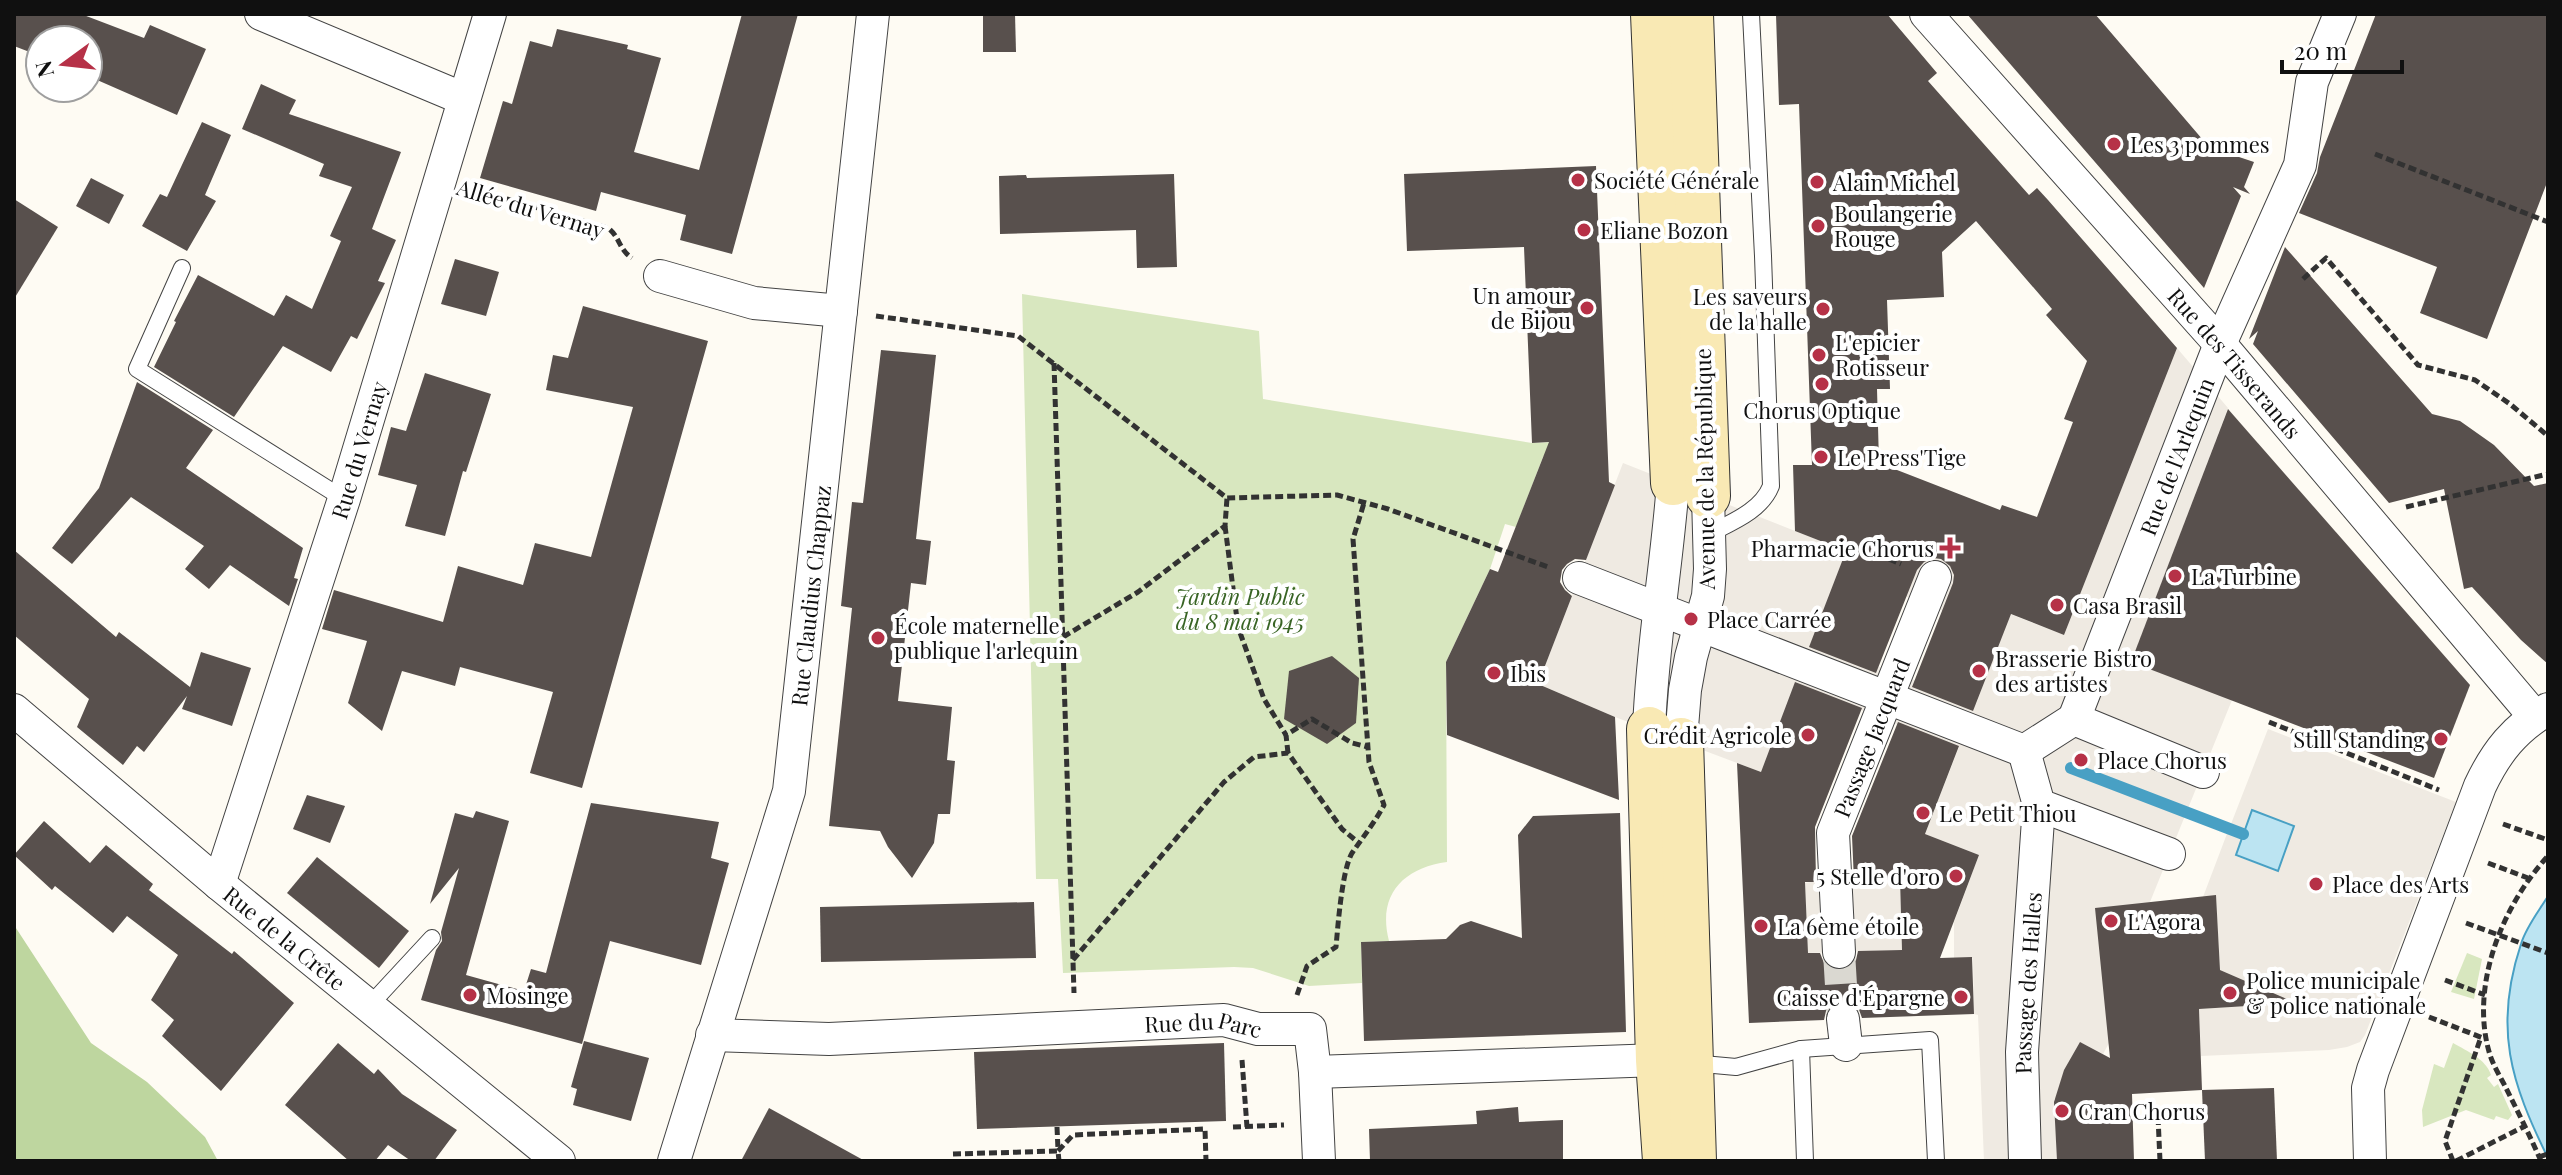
<svg xmlns="http://www.w3.org/2000/svg" width="2562" height="1175" font-family="'Playfair Display',serif">
<style>
.green{fill:#d8e7bf}
.forest{fill:#bed69f}
.plaza{fill:#efeae2}
.water{fill:#bce4f2;stroke:#48a0c4;stroke-width:2}
.lines{fill:none;stroke-linecap:round;stroke-linejoin:round}
.stream{stroke:#48a0c4;stroke-width:12}
.building{fill:#58504d;fill-rule:evenodd}
.street-tunnel{stroke:#dad8d1;stroke-width:32;stroke-dasharray:32 16;stroke-linecap:butt}
.lane-casing{stroke:#434343;stroke-width:18}
.street-casing{stroke:#434343;stroke-width:34}
.secondary-casing{stroke:#323232;stroke-width:46}
.path{stroke:#323232;stroke-width:5;stroke-dasharray:8 4;stroke-linecap:butt}
.lane{stroke:#fff;stroke-width:16}
.street{stroke:#fff;stroke-width:32}
.secondary{stroke:#f9e9b4;stroke-width:44}
.poi-dot{fill:#b63147;stroke:#fff;stroke-width:3}
.labels{text-anchor:middle;dominant-baseline:central;stroke-width:8;stroke-linejoin:round;paint-order:stroke}
.poi-label{font-size:22px;fill:#101010;stroke:#fff;text-anchor:start}
.street-label{font-size:22px;fill:#101010;stroke:#fff}
.park-label{font-size:22px;font-style:italic;fill:#386424;stroke:#fff}
</style>
<rect width="100%" height="100%" fill="#fefbf3"/>
<g class="green">
<path d="M1022 294 1259 331 1263 399 1532 443 1554 442 1543 457 1516 527 1505 524 1490 569 1446 662 1447 862C1403 868 1377 895 1389 941L1361 942 1362 983 1309 986 1253 968 1234 967 1063 973 1058 879H1036Z"/>
<path d="M2467 953 2482 959 2474 999 2451 992Z"/>
<path d="M2453 1043C2467 1051 2486 1059 2491 1075L2487 1078 2494 1087 2498 1084 2512 1115 2508 1120 2496 1116 2494 1120 2466 1110 2423 1127 2422 1110 2434 1064 2444 1068Z"/>
</g>
<path class="forest" d="M14 925 91 1043 147 1082 205 1137 218 1161H14Z"/>
<g class="plaza">
<path d="M2177 348 2228 408 2132 661 2232 700 2150 902 2109 1043 2103 1054 2082 1043 2060 1097 2054 1099 2057 1161H1984L1978 1015 1974 1014 1973 958H1954V922L1979 855 1925 834 1959 747 1887 721 1842 835 1845 881 1900 879 1902 950 1808 953 1805 883 1819 881 1818 830 1866 712 1795 684 1761 772 1615 717 1538 684 1623 463 1846 551 1812 640 1882 668 1910 598 1902 595 1897 539 1978 569 1948 613 1932 607 1904 676 1976 704 2010 614 2064 635Z"/>
<path d="M2268 729 2456 802 2365 1035 2360 1042 2347 1047 2329 1050 2201 1056 2199 1009 2249 1006 2257 986 2220 970 2216 897H2203L2228 831 2243 836 2236 856 2277 871 2294 826 2253 810 2245 829 2231 824Z"/>
</g>
<g class="water">
<path d="M2252 810 2294 826 2278 871 2236 855Z"/>
<path d="M2548 896V1158C2511 1083 2493 1028 2521 944 2526 927 2539 911 2548 896Z"/>
</g>
<g class="lines">
<path class="stream" d="M2071 768 2243 834"/>
</g>
<g class="building">
<path d="M14 14H81L144 38 150 25 206 49 177 115 88 76V40H40V56L14 46Z"/>
<path d="M742 14H798L732 254 680 240 686 215 601 192 596 211 480 178 503 101 512 104 530 41 552 47 557 29 628 45 627 49 661 58 634 152 699 170Z"/>
<path d="M983 14H1015L1016 52H983Z"/>
<path d="M1887 14 1937 73 1928 81 2029 195 2037 188 2048 200 2177 348 2064 635 2011 614 1973 711 1912 687 1953 583 1954 575 1950 566 1941 559 1933 558 1924 562 1917 570 1876 673 1809 647 1846 551 1795 531 1793 465H1812L1799 104 1779 105 1776 15ZM1976 221 2052 309 2046 315 2087 361 2064 419 2073 422 2037 517 2002 505 2000 510 1879 463 1877 389H1890L1887 300 1944 297 1942 252Z"/>
<path d="M1967 14H2095L2209 147 2254 162 2244 187 2250 194 2233 187 2241 196 2204 288Z"/>
<path d="M2376 14H2548V180L2487 339 2420 313 2437 267 2299 213 2317 173 2320 157Z"/>
<path d="M261 84 296 100 289 114 401 152 372 229 396 240 378 281 385 283 357 339 351 336 331 372 283 346 234 417 154 367 176 322 174 321 198 275 274 316 286 295 312 309 341 241 330 236 352 187 319 176 324 164 242 129Z"/>
<path d="M202 122 231 135 205 195 216 201 187 251 142 226 160 194 167 197Z"/>
<path d="M1596 166 1609 482 1615 485 1586 560 1575 559 1567 564 1562 570 1560 582 1565 590 1572 596 1538 684 1615 717 1619 800 1447 735 1446 662 1490 569 1498 572 1549 442 1532 443 1524 247 1407 251 1404 174Z"/>
<path d="M1174 174 1177 267 1137 268 1136 230 1000 234 999 176 1026 175 1027 178Z"/>
<path d="M91 178 124 195 109 224 76 206Z"/>
<path d="M14 199 58 227 14 299Z"/>
<path d="M2285 247 2432 414 2460 421 2494 445 2534 486 2548 483V664L2521 640 2472 587 2464 589 2444 489 2389 503 2253 344 2258 331 2249 339Z"/>
<path d="M455 259 499 272 486 316 441 304Z"/>
<path d="M583 306 708 341 582 788 530 773 553 692 460 667 455 686 402 671 382 731 348 703 367 641 322 629 334 590 443 622 458 566 523 585 535 543 591 557 633 407 546 390 553 355 568 358Z"/>
<path d="M881 350 936 355 916 539 931 541 926 585 911 583 898 701 952 707 947 760 955 761 950 814H938L934 843 912 878 888 847 880 831 829 826 852 608 841 606 846 558 852 502 863 503Z"/>
<path d="M425 373 491 394 466 472 463 471 445 536 405 526 417 485 378 475 391 427 406 431Z"/>
<path d="M137 382 213 430 186 468 303 548 294 578 298 579 289 606 230 565 209 589 185 569 204 546 131 497 72 564 52 548 99 488Z"/>
<path d="M2228 409 2470 685 2434 778 2131 662Z"/>
<path d="M14 550 116 637 119 632 190 687 201 652 251 668 232 726 182 709 187 696 144 752 137 746 123 765 77 727 89 699 14 635Z"/>
<path d="M1332 656 1359 678 1356 723 1327 744 1284 719 1289 671Z"/>
<path d="M1795 682 1862 708 1815 827 1816 882H1805L1808 953H1820L1824 963 1831 969 1839 971 1850 967 1856 960 1858 951 1902 950 1900 879 1854 881 1852 836 1898 722 1959 746 1925 834 1979 855 1940 958 1972 957 1974 1014 1862 1018 1858 1007 1851 1002 1842 1000 1831 1004 1826 1011 1824 1020 1749 1023 1737 763 1761 772Z"/>
<path d="M307 795 345 806 330 843 293 829Z"/>
<path d="M591 803 719 822 711 858 729 863 701 965 610 941 582 1044 421 1000 436 950 442 941 441 932 459 868 430 904 455 813 473 818 476 811 509 821 466 975 524 991 531 969 546 973Z"/>
<path d="M1620 813 1626 1032 1364 1041 1361 942 1446 939 1460 925 1471 921 1522 938 1518 835 1533 816Z"/>
<path d="M44 821 90 863 106 845 153 884 149 890 232 954 234 951 294 1003 221 1091 162 1036 174 1020 151 1000 178 955 127 916 113 933 55 886 52 890 14 855Z"/>
<path d="M317 857 409 931 379 968 287 893Z"/>
<path d="M2216 895 2220 970 2296 1003 2199 1009 2202 1090 2132 1094 2134 1161H2057L2054 1102 2064 1070 2080 1042 2110 1058 2095 908Z"/>
<path d="M1034 902 1036 958 821 962 820 907Z"/>
<path d="M584 1041 649 1058 631 1121 573 1105 577 1089 571 1087Z"/>
<path d="M338 1043 374 1074 378 1069 402 1094 457 1130 434 1161H411L388 1145 375 1161H349L285 1105Z"/>
<path d="M1224 1043 1226 1121 977 1129 974 1052Z"/>
<path d="M2274 1088 2277 1161H2205L2202 1090Z"/>
<path d="M1518 1107 1519 1122 1563 1120V1161H1370L1369 1129 1477 1124 1476 1111Z"/>
<path d="M769 1108 865 1161H741Z"/>
</g>
<g class="lines">
<path class="street-tunnel" d="M1839 952 1843 1019"/>
<g class="lane-casing">
<g id="lane">
<path d="M182 268 137 369 344 499"/>
<path d="M1709 534C1732 522 1761 511 1771 486L1763 256 1751 14"/>
<path d="M369 1006 432 938"/>
<path d="M1801 1049 1805 1161"/>
<path d="M1692 1063 1736 1067 1801 1049 1930 1040 1936 1161"/>
</g>
</g>
<g class="street-casing">
<g id="street">
<path d="M261 14 464 99"/>
<path id="s1" d="M1926 14 2220 344 2535 717"/>
<path d="M660 276 754 303 841 311"/>
<path d="M1579 578 2024 751"/>
<path id="s2" d="M14 710 219 884 559 1161"/>
<path id="s3" d="M2074 719 2220 344 2300 165 2312 82 2340 14"/>
<path d="M1649 729C1652 646 1667 565 1673 483"/>
<path d="M1681 740 1685 690 1691 657 1708 596 1710 569 1708 496"/>
<path d="M2024 751 2074 719 2203 772"/>
<path d="M2024 751 2039 805 2169 854"/>
<path id="s4" d="M219 884 344 499 490 14"/>
<path id="s5" d="M1839 952 1833 833 1935 577"/>
<path d="M1843 1019 1846 1045"/>
<path id="s6" d="M712 1035 829 1039 1224 1020 1258 1029H1310L1315 1072 1658 1060"/>
<path d="M1315 1072 1319 1161"/>
<path id="s7" d="M674 1161 789 791 873 14"/>
<path id="s8" d="M2025 1161 2022 1052 2039 805"/>
<path d="M2370 1161 2368 1088 2373 1070 2480 786C2496 752 2515 728 2548 709"/>
</g>
</g>
<g class="secondary-casing">
<g id="secondary">
<path d="M1653 14 1673 483"/>
<path d="M1691 14 1708 496"/>
<path d="M1649 729 1658 1060 1665 1161"/>
<path d="M1681 740 1694 1161"/>
</g>
</g>
<g class="path">
<path d="M2375 154 2548 222"/>
<path d="M472 189 608 228C620 237 619 250 632 258"/>
<path d="M2303 279 2326 258 2418 365 2475 380 2510 404 2548 436"/>
<path d="M876 316 1018 336 1227 498 1337 495 1388 509 1548 567"/>
<path d="M1054 363 1074 993"/>
<path d="M2406 507 2548 474"/>
<path d="M1225 526 1238 627 1264 699 1286 735"/>
<path d="M1889 559 1901 564"/>
<path d="M1063 637 1138 592 1225 526 1227 498"/>
<path d="M2269 722 2439 790"/>
<path d="M1288 753 1286 735 1312 719 1352 743 1368 747"/>
<path d="M2503 824 2548 840"/>
<path d="M2488 863 2528 878"/>
<path d="M2466 923 2548 953"/>
<path d="M1073 960 1224 782 1254 757 1288 753 1342 829 1360 844"/>
<path d="M2445 980 2485 995"/>
<path d="M1297 995 1307 966 1336 947C1338 925 1342 870 1352 853 1363 837 1375 822 1384 805L1369 762 1353 539 1364 503"/>
<path d="M2429 1017 2483 1038"/>
<path d="M1242 1060 1247 1127"/>
<path d="M2158 1117 2160 1161"/>
<path d="M1057 1127 1058 1150"/>
<path d="M1233 1127 1284 1125"/>
<path d="M1058 1151 1073 1135 1205 1129 1206 1161"/>
<path d="M953 1154 1058 1151 1059 1161"/>
<path d="M2539 1157 2548 1154"/>
<path d="M2453 1161 2445 1141 2481 1037"/>
<path d="M2456 1161 2525 1126"/>
<path d="M2541 1161C2530 1136 2518 1112 2506 1088 2501 1078 2494 1067 2490 1055 2469 987 2502 906 2548 856"/>
</g>
<use href="#lane" class="lane"/>
<use href="#street" class="street"/>
<use href="#secondary" class="secondary"/>
</g>
<g class="poi-dot">
<circle cx="2114" cy="144" r="8"/>
<circle cx="1578" cy="180" r="8"/>
<circle cx="1817" cy="182" r="8"/>
<circle cx="1818" cy="226" r="8"/>
<circle cx="1584" cy="230" r="8"/>
<circle cx="1587" cy="308" r="8"/>
<circle cx="1823" cy="309" r="8"/>
<circle cx="1819" cy="355" r="8"/>
<circle cx="1822" cy="384" r="8"/>
<circle cx="1821" cy="457" r="8"/>
<path d="M1946 536h8v8h8v8h-8v8h-8v-8h-8v-8h8z"/>
<circle cx="2175" cy="576" r="8"/>
<circle cx="2057" cy="605" r="8"/>
<circle cx="1691" cy="619" r="8"/>
<circle cx="878" cy="638" r="8"/>
<circle cx="1979" cy="671" r="8"/>
<circle cx="1494" cy="673" r="8"/>
<circle cx="1808" cy="735" r="8"/>
<circle cx="2441" cy="739" r="8"/>
<circle cx="2081" cy="760" r="8"/>
<circle cx="1923" cy="813" r="8"/>
<circle cx="1956" cy="876" r="8"/>
<circle cx="2316" cy="884" r="8"/>
<circle cx="2111" cy="921" r="8"/>
<circle cx="1761" cy="926" r="8"/>
<circle cx="2230" cy="993" r="8"/>
<circle cx="470" cy="995" r="8"/>
<circle cx="1961" cy="997" r="8"/>
<circle cx="2062" cy="1111" r="8"/>
</g>
<g class="labels">
<g class="poi-label">
<text x="2130" y="144">Les 3 pommes</text>
<text x="1594" y="180">Société Générale</text>
<text x="1833" y="182">Alain Michel</text>
<text x="1834" y="213">Boulangerie<tspan x="1834" dy="25">Rouge</tspan></text>
<text x="1600" y="230">Eliane Bozon</text>
<text x="1571" y="295" text-anchor="end">Un amour<tspan x="1571" dy="25">de Bijou</tspan></text>
<text x="1807" y="296" text-anchor="end">Les saveurs<tspan x="1807" dy="25">de la halle</tspan></text>
<text x="1835" y="342">L'epicier<tspan x="1835" dy="25">Rotisseur</tspan></text>
<text x="1822" y="410" text-anchor="middle">Chorus Optique</text>
<text x="1837" y="457">Le Press'Tige</text>
<text x="1934" y="548" text-anchor="end">Pharmacie Chorus</text>
<text x="2191" y="576">La Turbine</text>
<text x="2073" y="605">Casa Brasil</text>
<text x="1707" y="619">Place Carrée</text>
<text x="894" y="625">École maternelle<tspan x="894" dy="25">publique l'arlequin</tspan></text>
<text x="1995" y="658">Brasserie Bistro<tspan x="1995" dy="25">des artistes</tspan></text>
<text x="1510" y="673">Ibis</text>
<text x="1792" y="735" text-anchor="end">Crédit Agricole</text>
<text x="2425" y="739" text-anchor="end">Still Standing</text>
<text x="2097" y="760">Place Chorus</text>
<text x="1939" y="813">Le Petit Thiou</text>
<text x="1940" y="876" text-anchor="end">5 Stelle d'oro</text>
<text x="2332" y="884">Place des Arts</text>
<text x="2127" y="921">L'Agora</text>
<text x="1777" y="926">La 6ème étoile</text>
<text x="2246" y="980">Police municipale<tspan x="2246" dy="25">&amp; police nationale</tspan></text>
<text x="486" y="995">Mosinge</text>
<text x="1945" y="997" text-anchor="end">Caisse d'Épargne</text>
<text x="2078" y="1111">Cran Chorus</text>
</g>
<g class="street-label">
<text transform="translate(531 208) rotate(17)">Allée du Vernay</text>
<text stroke="none"><textPath href="#s1" startOffset="466">Rue des Tisserands</textPath></text>
<text stroke="none"><textPath href="#s4" startOffset="456">Rue du Vernay</textPath></text>
<text stroke="none"><textPath href="#s3" startOffset="282">Rue de l'Arlequin</textPath></text>
<text transform="translate(1704 469) rotate(-91)">Avenue de la République</text>
<text stroke="none"><textPath href="#s7" startOffset="584">Rue Claudius Chappaz</textPath></text>
<text stroke="none"><textPath href="#s5" startOffset="222">Passage Jacquard</textPath></text>
<text stroke="none"><textPath href="#s2" startOffset="354">Rue de la Crête</textPath></text>
<text stroke="none"><textPath href="#s8" startOffset="178">Passage des Halles</textPath></text>
<text stroke="none"><textPath href="#s6" startOffset="492">Rue du Parc</textPath></text>
</g>
<g class="park-label">
<text x="1240" y="596">Jardin Public<tspan x="1240" dy="25">du 8 mai 1945</tspan></text>
</g>
</g>
<rect width="2562" height="1175" fill="none" stroke="#101010" stroke-width="32"/>
<g transform="translate(64 64) rotate(255)"><circle r="38" fill="#ffffff" stroke="#9f9f9f" stroke-width="2"/>
<path d="M0-6L14 30L0 20L-14 30Z" fill="#b63147"/>
<text y="-12" font-size="22" font-weight="bold" text-anchor="middle" fill="#101010">N</text>
</g>
<path d="M2282 60v12h120v-12" fill="none" stroke="#101010" stroke-width="4"/>
<text x="2294" y="60" font-size="24" fill="#101010" stroke="#ffffff" stroke-width="6" paint-order="stroke">20 m</text>
</svg>
